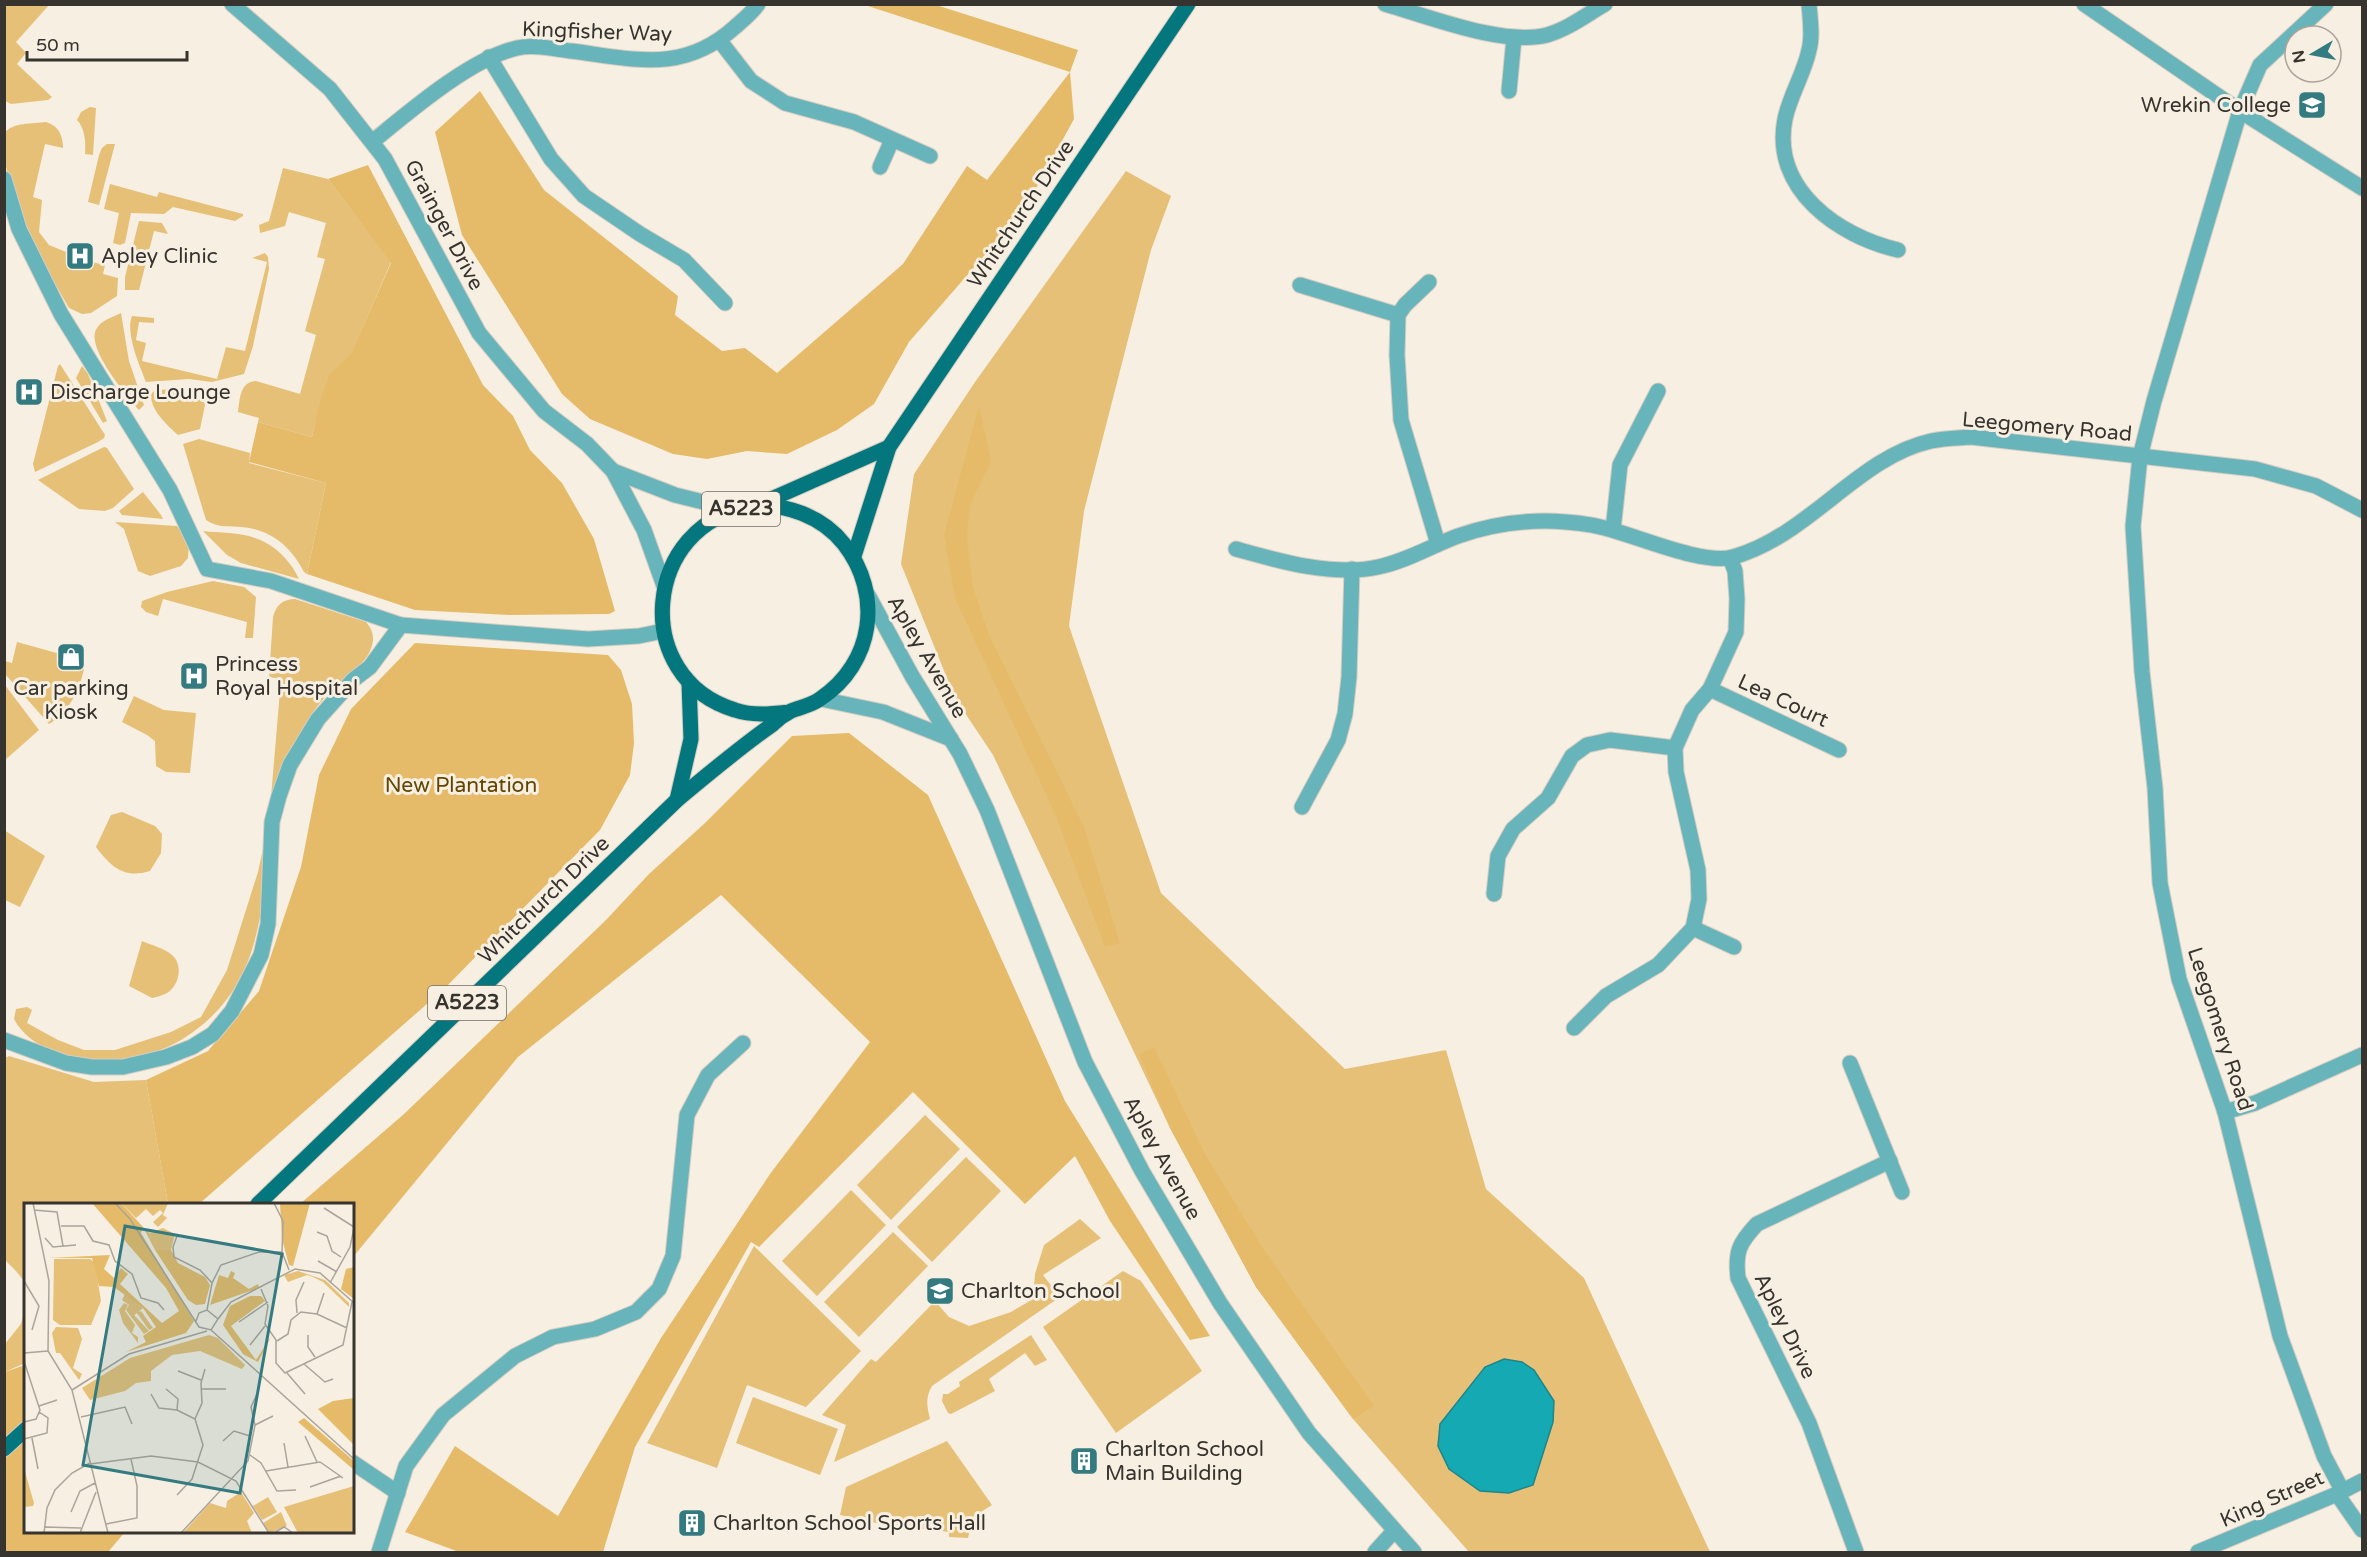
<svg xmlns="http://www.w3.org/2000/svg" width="2367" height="1557" font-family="'Varela Round',sans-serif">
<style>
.green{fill:#e6c077}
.forest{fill:#e5bb69}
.water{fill:#14a9b3;stroke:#1e868b;stroke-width:1.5}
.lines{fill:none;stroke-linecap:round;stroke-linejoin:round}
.minor-casing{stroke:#d4cdc2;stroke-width:17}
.major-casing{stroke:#d4cdc2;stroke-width:17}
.minor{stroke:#67b4ba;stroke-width:15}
.major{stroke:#04777e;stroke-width:15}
.labels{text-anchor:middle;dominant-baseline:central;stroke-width:6;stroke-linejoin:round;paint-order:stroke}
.shield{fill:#f6efe2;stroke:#706c65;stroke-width:1.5}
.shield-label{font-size:20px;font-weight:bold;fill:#37342f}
.street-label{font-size:21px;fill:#37342f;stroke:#f6efe2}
.poi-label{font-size:21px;fill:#37342f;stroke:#f6efe2;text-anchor:start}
.park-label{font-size:21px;fill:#624601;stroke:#f6efe2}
.inset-road{fill:none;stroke:#aaa49a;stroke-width:1.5}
.view{fill:#337b81;fill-opacity:0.15;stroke:#337b81;stroke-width:3}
.inset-edge{fill:none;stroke:#37342f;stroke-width:3}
</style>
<rect width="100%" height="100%" fill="#f6efe2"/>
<g class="green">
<path d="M4 5H49L16 42 26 53 17 64 52 97 48 100 11 104 5 101Z"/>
<path d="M90 107 96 108 93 155 85 154C86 143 85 128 77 120L81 112Z"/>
<path d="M46 122C59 126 63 136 63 148L45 144 33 197 42 200 39 232 49 245 71 254 70 257 105 265 103 274 118 278 117 296 91 313 82 314 69 308 37 253 17 207 5 163V133C12 122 33 124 46 122Z"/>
<path d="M107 144H115L99 205 88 202 99 155 102 148Z"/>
<path d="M283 168 328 179 391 262 351 355C327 374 319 408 312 437L258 422 259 418 238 412C240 398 240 382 256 381L300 394 316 335 305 331 325 259 317 257 326 223 289 212 285 226 260 233 259 225 269 221Z"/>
<path d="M1126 171 1171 196 1151 250 1084 511 1069 626 1161 893 1345 1069 1446 1050 1486 1189 1584 1278 1710 1552H1469L1353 1419 1256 1287 1170 1128 993 755 955 698 901 564 914 474 975 382Z"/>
<path d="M110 184 157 197 159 192 243 214V216L235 221 173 207 164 214 131 213 125 243 120 245 113 243 119 213 104 209Z"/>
<path d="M139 221 162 223 168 234 154 231 139 290H125V277Z"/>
<path d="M265 253 268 257 269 269 253 346 244 374 212 382 189 379 146 382C140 366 125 333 132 316L154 318V323L139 322 136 340 146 343 142 361 217 379 226 347 245 351 267 262 252 258Z"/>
<path d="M121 313 129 361 144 405 139 410C127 396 84 346 97 328 102 320 113 317 121 313Z"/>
<path d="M60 364 105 435 104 438 98 442 35 472 33 464 58 366Z"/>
<path d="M82 366 88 374 107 421 103 423 76 378Z"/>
<path d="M205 388 206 400 200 429 178 435C167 425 150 410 151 394L155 390Z"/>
<path d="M199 439 250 453 249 463 326 483 307 574 304 572C291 547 272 530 242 527 229 526 217 528 206 520L183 444Z"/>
<path d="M104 447 107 448 134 489 113 508 105 511 79 509 38 480Z"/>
<path d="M143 492 161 515 163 519 122 515 119 511Z"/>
<path d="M115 522 177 526 189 542 188 558 181 566 150 576 138 571 124 529Z"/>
<path d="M203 531C219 533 240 532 255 538 274 544 291 561 299 579L241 563 227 555Z"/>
<path d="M213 581 244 587 256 597 253 638H245L247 622 163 599 158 616 146 612 141 607 142 601 167 592Z"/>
<path d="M295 599 366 622C374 631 375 640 370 651 364 666 337 682 326 696 305 719 293 746 282 775 277 788 276 805 274 819 261 897 266 977 197 1029 169 1051 136 1061 100 1060 68 1059 30 1049 14 1019L16 1009 27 1007 32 1010 27 1023 58 1040 84 1050H115L171 1032 201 1017 227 970 258 872 269 821 281 679 269 677 273 617C276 605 283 599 295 599Z"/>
<path d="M17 642 64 655 67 660 79 664 84 669C79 691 69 712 49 724L5 674V661L12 663Z"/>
<path d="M5 685 39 730 5 760H4Z"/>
<path d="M134 696 164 710 196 713 190 773 166 772 156 766 155 741 147 735 122 722Z"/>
<path d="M122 812 155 826 162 834 161 853 150 871C124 879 111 867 96 847L111 815Z"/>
<path d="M4 830 45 856 20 907 5 900Z"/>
<path d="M142 941C151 945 164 948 172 955 184 965 179 988 165 994 161 996 156 997 152 998L129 986Z"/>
<path d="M9 1056 94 1082 146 1080 168 1204H26L25 1363 5 1372V1344L21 1324 25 1308V1291L24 1281 16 1271 5 1260V1058Z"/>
<path d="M925 1115 960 1149 891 1220 857 1185Z"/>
<path d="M966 1157 1001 1191 932 1262 897 1227Z"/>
<path d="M851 1190 886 1225 817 1296 782 1261Z"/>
<path d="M1080 1219 1101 1238 1043 1275 1060 1297 932 1386C925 1398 927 1406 930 1419L834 1462 846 1425 822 1415 871 1359 876 1362 935 1301 949 1317 969 1326 1011 1312 1033 1299 1035 1274 1044 1245Z"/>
<path d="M893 1232 928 1266 859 1337 824 1302Z"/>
<path d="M754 1246 861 1351 806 1407 747 1385 717 1468 647 1443Z"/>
<path d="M1123 1271 1141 1281 1202 1371 1116 1433 1043 1327Z"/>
<path d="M1031 1335 1047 1360 1035 1366 1025 1353 989 1379 995 1391 957 1411 951 1414 948 1413 942 1401 943 1394H948L960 1386 959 1382Z"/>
<path d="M753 1397 838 1429 820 1475 736 1443Z"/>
<path d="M947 1441 992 1505 973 1517 968 1538 949 1537V1532L876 1523 840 1515 846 1487Z"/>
</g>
<g class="forest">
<path d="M865 5H936L1078 50 1070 72 1074 119 1024 210 909 342 874 404 837 430 787 454 747 451 707 459 673 454 590 419 562 394 462 235 435 132 480 91 544 190 678 296 675 315 722 351 745 348 777 373 903 264 967 166 987 180 1070 72Z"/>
<path d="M368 165 483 385 513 416 530 450 562 483 594 539 615 611 609 614 509 615 415 610 307 574 326 483 249 462 258 422 312 437 320 401 329 375 351 354 391 263 328 179Z"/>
<path d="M979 406 991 461 970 505 967 537 973 587 989 635 1084 827 1120 943 1105 947 1056 816 955 598 944 535Z"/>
<path d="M415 643 608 655 621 670 632 704 634 743 630 775 600 830 444 989 199 1204H168L146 1080 208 1051 259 991 301 867 319 775 351 709Z"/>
<path d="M849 733 928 795 1065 1101 1210 1336 1190 1340 1110 1221 1075 1156 1025 1204 913 1092 759 1247 751 1242 635 1447 603 1552H459L405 1532 455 1446 558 1516 661 1338 770 1174 870 1042 721 895 518 1057 353 1257 352 1204H300L404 1114 606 920 649 874 705 823 792 736Z"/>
<path d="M1154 1047 1205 1154 1264 1250 1374 1406 1353 1419 1256 1287 1170 1128 1139 1054Z"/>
<path d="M22 1366 26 1375V1532H125L108 1552H5V1372Z"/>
</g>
<path class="water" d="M1504 1359 1522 1362 1534 1370 1554 1401 1553 1422 1533 1485 1509 1493 1480 1491 1449 1469 1438 1446 1440 1424 1485 1367Z"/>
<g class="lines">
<g class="minor-casing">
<g id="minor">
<path d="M232 4 330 89 385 159 479 333 544 411 587 444 613 471 644 530 664 586"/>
<path d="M1385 4C1430 17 1503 46 1547 35 1568 29 1586 15 1605 4"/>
<path d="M1809 4C1810 19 1813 36 1809 50 1804 74 1790 95 1785 119 1771 189 1838 236 1898 250"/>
<path d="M2084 4 2240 111 2362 188"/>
<path d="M2326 4 2260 65 2240 111 2154 401 2140 457 2133 526 2142 672 2155 788 2160 883 2179 979 2225 1112 2280 1336 2324 1456 2342 1490"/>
<path d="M720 41 751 81 785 103 854 122 930 156"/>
<path d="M489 57 551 159 584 196 640 234 684 260 725 303"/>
<path d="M1509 91 1514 38"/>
<path d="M372 142C410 111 470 59 517 48 534 44 554 49 571 51 635 59 683 74 735 27 743 20 752 13 758 4"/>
<path d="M880 167 892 140"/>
<path d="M4 179 19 229 61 314 170 490 207 569 271 581 401 625 588 639 639 636 663 631"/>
<path d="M1300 285 1398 315 1405 305 1429 282"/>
<path d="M1398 315 1397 355 1401 420 1438 544"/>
<path d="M613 471 675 495 736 510"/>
<path d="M1613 530 1620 465 1658 391"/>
<path d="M1236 549C1279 561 1333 577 1378 567 1407 561 1431 546 1458 536 1492 524 1530 519 1566 522 1581 523 1600 526 1615 531 1644 539 1705 565 1733 557 1809 536 1858 457 1931 441 1944 438 1958 438 1971 437L2255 469 2316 486 2362 510"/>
<path d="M868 595 912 676 960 754 987 810 1085 1062 1142 1171 1220 1303 1309 1433 1414 1552"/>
<path d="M1710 689 1839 750"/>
<path d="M821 699 883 712 951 739"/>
<path d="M1302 807 1338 740 1345 714 1349 677 1352 569"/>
<path d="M1494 894 1498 856 1513 829 1548 798 1572 756 1587 745 1610 740 1675 748"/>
<path d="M1693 928 1734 947"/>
<path d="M1574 1028 1606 996 1658 965 1693 928 1699 899 1698 870 1676 772 1675 748 1692 710 1710 689 1736 632 1737 599 1735 571 1730 558"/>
<path d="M4 1040 66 1063 92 1067H123L166 1057 192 1047 213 1034 232 1011 261 955 268 924 272 822 279 796 290 765 318 719 353 680 370 667 401 625"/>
<path d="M1850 1063 1902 1192"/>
<path d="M2225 1112 2255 1103 2362 1055"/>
<path d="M352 1462 398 1493"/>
<path d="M2337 1494 2362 1530"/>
<path d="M379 1552 406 1466 443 1415 515 1356 553 1337 595 1329 636 1312 659 1289 673 1256 687 1115 708 1075 743 1043"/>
<path d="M1375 1552 1394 1531"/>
<path d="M1856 1552 1809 1423 1738 1278C1735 1252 1739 1243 1757 1224L1890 1161"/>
<path d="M2198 1552 2337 1494 2362 1481"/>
</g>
</g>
<g class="major-casing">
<g id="major">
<path d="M760 504 889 447"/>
<path d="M854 556 889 447 1188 4"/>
<path d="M677 800 691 739 689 682"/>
<path d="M258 1204 677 800C708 774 739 748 773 724 778 719 785 714 791 711 801 707 812 705 820 699 874 663 883 594 844 544 823 517 785 502 751 507 643 523 629 678 735 710 753 716 770 714 789 712"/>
<path d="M4 1449 26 1429"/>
</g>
</g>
<use href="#minor" class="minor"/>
<use href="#major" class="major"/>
</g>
<defs>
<g id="school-square" transform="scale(1.5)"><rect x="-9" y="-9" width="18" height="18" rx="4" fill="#337b81" stroke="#f6efe2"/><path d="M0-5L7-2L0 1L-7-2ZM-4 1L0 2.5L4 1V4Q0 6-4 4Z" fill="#fff"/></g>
<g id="hospital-square" transform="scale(1.5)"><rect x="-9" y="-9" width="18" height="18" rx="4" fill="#337b81" stroke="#f6efe2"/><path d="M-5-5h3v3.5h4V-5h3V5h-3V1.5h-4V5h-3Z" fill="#fff"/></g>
<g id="shop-square" transform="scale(1.5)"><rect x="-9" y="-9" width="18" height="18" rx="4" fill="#337b81" stroke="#f6efe2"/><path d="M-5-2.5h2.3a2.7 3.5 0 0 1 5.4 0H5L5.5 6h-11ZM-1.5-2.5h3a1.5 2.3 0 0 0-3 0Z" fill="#fff"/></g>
<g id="building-square" transform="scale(1.5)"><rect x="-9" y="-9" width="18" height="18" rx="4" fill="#337b81" stroke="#f6efe2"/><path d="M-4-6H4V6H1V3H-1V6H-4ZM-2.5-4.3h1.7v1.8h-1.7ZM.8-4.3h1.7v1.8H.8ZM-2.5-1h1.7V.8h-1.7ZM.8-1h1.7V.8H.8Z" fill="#fff"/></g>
</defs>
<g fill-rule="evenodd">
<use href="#school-square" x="2312" y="105"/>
<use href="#hospital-square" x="80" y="256"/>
<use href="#hospital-square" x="29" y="392"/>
<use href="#shop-square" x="71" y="657"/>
<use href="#hospital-square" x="194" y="676"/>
<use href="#school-square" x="940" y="1291"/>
<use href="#building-square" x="1084" y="1461"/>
<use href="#building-square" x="692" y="1523"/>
</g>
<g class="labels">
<g class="shield">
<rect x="702" y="492" width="78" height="34" rx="4.5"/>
<rect x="428" y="986" width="78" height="34" rx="4.5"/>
</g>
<g class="shield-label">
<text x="741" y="509">A5223</text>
<text x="467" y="1003">A5223</text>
</g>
<g class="street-label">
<text transform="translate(597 32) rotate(2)">Kingfisher Way</text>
<text transform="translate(1021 214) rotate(-56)">Whitchurch Drive</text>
<text transform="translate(444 225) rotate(62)">Grainger Drive</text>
<text transform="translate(2047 427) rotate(5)">Leegomery Road</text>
<text transform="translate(927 657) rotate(60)">Apley Avenue</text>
<text transform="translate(1783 701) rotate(25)">Lea Court</text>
<text transform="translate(544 900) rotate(-44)">Whitchurch Drive</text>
<text transform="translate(2220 1029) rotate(72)">Leegomery Road</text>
<text transform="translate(1162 1158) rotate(61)">Apley Avenue</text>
<text transform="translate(1785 1326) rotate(64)">Apley Drive</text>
<text transform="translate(2272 1499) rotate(-24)">King Street</text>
</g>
<g class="poi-label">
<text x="2291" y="105" text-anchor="end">Wrekin College</text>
<text x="101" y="256">Apley Clinic</text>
<text x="50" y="392">Discharge Lounge</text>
<text x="215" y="664">Princess<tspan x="215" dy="24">Royal Hospital</tspan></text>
<text x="71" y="688" text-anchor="middle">Car parking<tspan x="71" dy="24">Kiosk</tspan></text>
<text x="961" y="1291">Charlton School</text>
<text x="1105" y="1449">Charlton School<tspan x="1105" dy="24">Main Building</tspan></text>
<text x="713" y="1523">Charlton School Sports Hall</text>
</g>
<g class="park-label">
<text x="461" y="785">New Plantation</text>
</g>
</g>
<g transform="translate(24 1203)">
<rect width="330" height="330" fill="#f6efe2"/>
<path d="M97 0H144L139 12 143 15 134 24 129 19 139 10 136 7 129 13 122 6 112 15ZM119 24 126 30 139 25 151 31 147 47H131ZM30 56H66L71 60 77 98 67 122H36L29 117ZM274 68 301 77 325 100V104L299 79 289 74 283 72 264 79 260 72ZM101 91 119 105 114 109 117 108 129 125 125 127 113 110 110 112 125 128 120 131 102 107 105 102 98 97ZM100 100 104 102 101 108 111 122 108 130 114 134V140L99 120 95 107ZM32 124 54 125 58 136 49 165 58 171 55 177 36 150H32L28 130ZM185 132 194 135 221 162 218 166 176 148 148 152 127 168V178L112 180 101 188 66 197 58 185 106 155ZM0 265 10 300 9 303 0 304ZM330 283V330H274L260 304ZM217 289 230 310 223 318 228 330H159L186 300 202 305 203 298ZM244 294 253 309 238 317 229 303ZM257 309 263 323 246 330 239 320Z" fill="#e6c077"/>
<path d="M68 0H97L119 24 117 30 170 118 162 130 102 149 122 139 119 133 132 124 119 105 90 84 75 83 68 55H25L86 52 80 66 90 75 97 65 104 71 96 81 138 120 155 108 142 85ZM256 0H286L269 63 265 62 258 36ZM131 47H147L154 60 181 74 186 82 181 101 172 102 164 97ZM330 64V96L317 86 322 66ZM207 68 211 70 209 75 225 86 234 81 235 85 186 102 195 72 204 75ZM226 93H237L241 98 207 123 232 157 248 132 234 159 219 151 199 122 206 103ZM330 195V242L294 206 309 198ZM280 215 330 258V267L274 219Z" fill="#e5bb69"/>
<path class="inset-road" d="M9 0 25 78 24 148 48 187 84 330M91 0 106 16 175 124 187 127 194 116 183 107 175 110 172 118M250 0 259 18 258 49 265 67M300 5 330 24M10 7 33 9 39 43M37 23H60L69 38 85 42 91 58 108 71 117 95 134 100 140 107M293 29 303 33 308 48 317 54M153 33 149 44 150 54 176 67 188 80M21 35 29 44 52 42M0 42V17M294 58 313 69M0 78 15 103 8 127M306 80 326 44 330 25M237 86 244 103 241 121 252 137V160L261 170 319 142 328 99M183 107 188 80 197 62 235 49H258M273 110 272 97 280 79M293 111 300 90M194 116 207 99 271 66 296 70 329 99M215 119 244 99M187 127 330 256M284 132V144L291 154M253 138 264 131 267 117 277 109 293 111 323 125M226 142 241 123M0 150 24 148M0 158 16 207 12 216 0 219M280 161 301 179 309 176M154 168 177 177M263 170 281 191M142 186 154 196 153 207M178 186H202M48 187 105 151 183 128M127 191 135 205 153 207 171 216M15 203 33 197M57 214 101 204 108 221M171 216 178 200 177 180 181 166M231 222 249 213M281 233 293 259M8 235 14 266M0 236 23 230 24 215 15 209M199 238 210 228 226 233M260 240 264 264M226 252 237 260 253 288 272 287M66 261 127 253 174 259 212 278 245 330M242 268 296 259 319 275M286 284 317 273M153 292 168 276 179 242 171 216M47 309 56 288 71 280M82 321 113 315V283L107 256M20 324 57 325M20 330 23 305 31 287 48 270 66 260M56 330 72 289M157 330 224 258 231 222 227 204 233 191M250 330 260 324 269 330"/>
<path class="view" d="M101 23 258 51 216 290 59 262Z"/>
<rect width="330" height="330" class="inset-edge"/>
</g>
<rect width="2367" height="1557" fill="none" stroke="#37342f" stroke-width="12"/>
<g transform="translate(2313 54) rotate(260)"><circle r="28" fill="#f6efe2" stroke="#aaa49a" stroke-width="1.5"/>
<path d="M0-4.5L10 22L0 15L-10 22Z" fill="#337b81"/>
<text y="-9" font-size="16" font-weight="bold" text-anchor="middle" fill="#37342f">N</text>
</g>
<path d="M27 51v9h160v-9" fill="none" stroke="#37342f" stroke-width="3"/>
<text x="36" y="51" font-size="18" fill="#37342f" stroke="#f6efe2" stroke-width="4.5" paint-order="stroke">50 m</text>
</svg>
